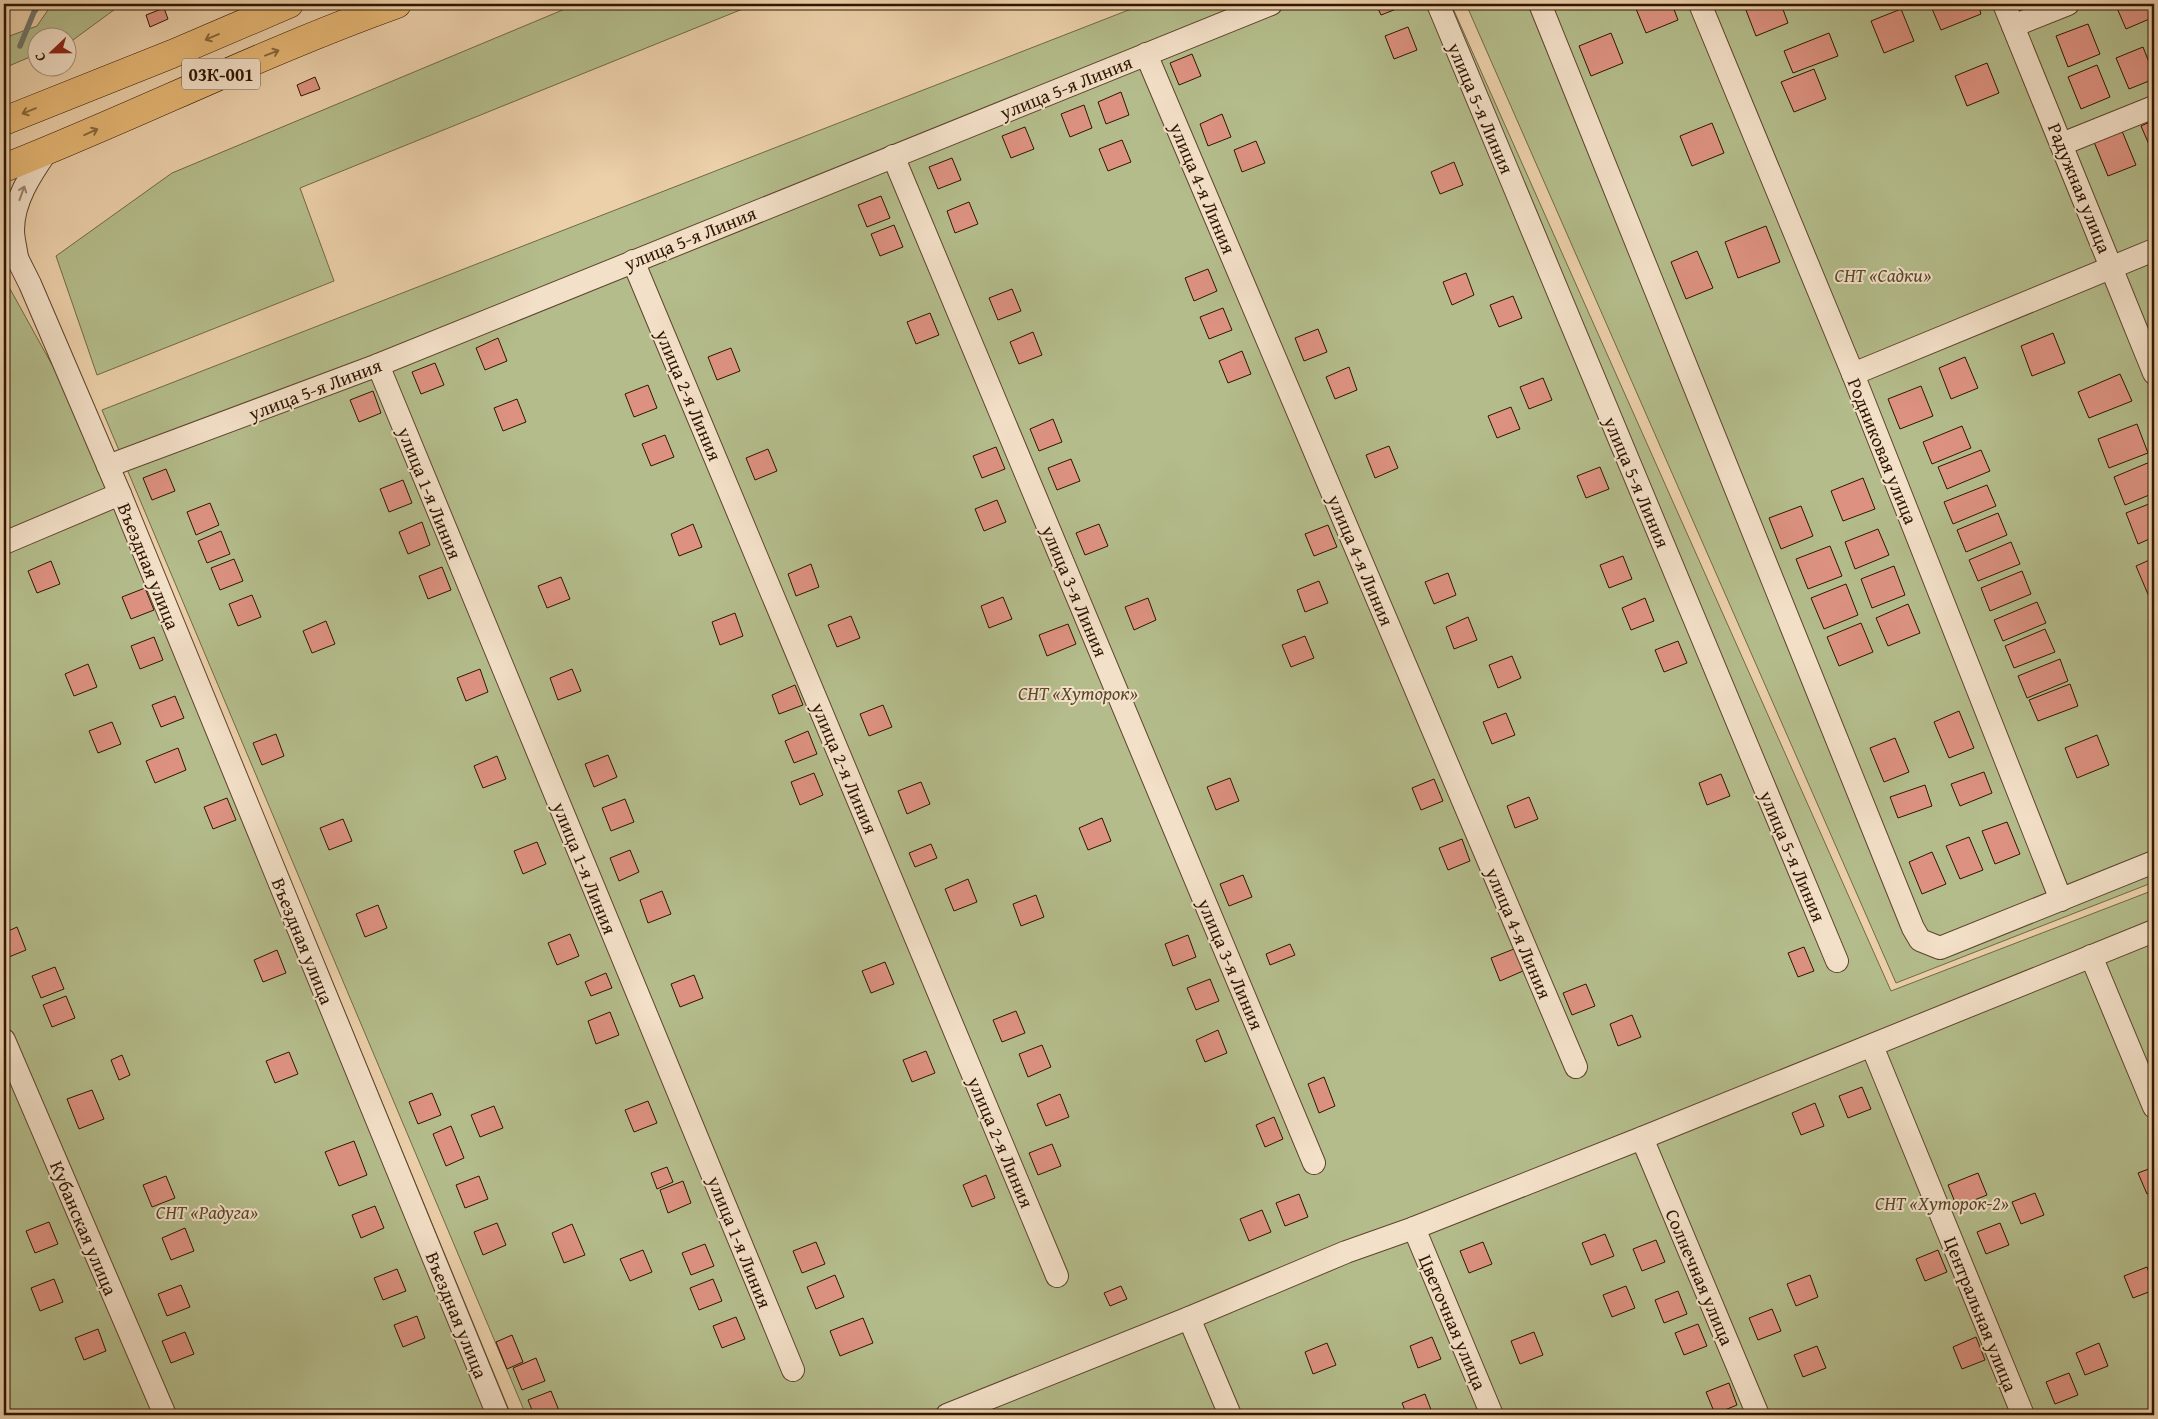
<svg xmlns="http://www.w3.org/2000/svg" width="2158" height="1419" font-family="'Gentium Book Plus',serif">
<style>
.green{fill:#b4bc8b;stroke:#726946}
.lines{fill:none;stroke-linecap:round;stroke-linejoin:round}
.stream{stroke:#72746d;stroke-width:5.5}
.building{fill:#dd9281;stroke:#2f1601}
.minor-casing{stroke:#5e442b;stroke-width:24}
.primary-casing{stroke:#2f1601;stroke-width:29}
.minor{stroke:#f3e0c8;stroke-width:22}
.primary{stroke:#e6b875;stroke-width:28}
.oneway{stroke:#8a673b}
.oneway2{stroke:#9b856e}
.labels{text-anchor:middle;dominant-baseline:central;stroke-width:4;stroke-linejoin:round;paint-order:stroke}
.shield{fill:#f3e0c8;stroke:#6a533d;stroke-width:1}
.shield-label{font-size:18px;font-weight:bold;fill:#2f1601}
.street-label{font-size:19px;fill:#2f1601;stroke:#f3e0c8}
.park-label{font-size:19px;font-style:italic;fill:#57482a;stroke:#f3e0c8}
</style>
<rect width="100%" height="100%" fill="#ecd0aa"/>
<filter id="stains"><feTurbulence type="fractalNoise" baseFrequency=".004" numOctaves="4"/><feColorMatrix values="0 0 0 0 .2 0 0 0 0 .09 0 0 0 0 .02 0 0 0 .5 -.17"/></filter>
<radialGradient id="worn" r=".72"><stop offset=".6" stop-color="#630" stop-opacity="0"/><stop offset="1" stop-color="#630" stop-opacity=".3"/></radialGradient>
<g class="green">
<path d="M58 4H122L73 40 68 42V38H38L37 54 4 68V38L37 26 50 7Z"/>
<path d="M577 4H755L300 188 334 281 97 375 56 256 172 173Z"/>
<path d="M1144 4H1451L1891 991 2154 890V1415H526L102 410Z"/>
<path d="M1466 4H2154V882L1896 983Z"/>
<path d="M4 278 108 466 130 491 511 1415H4Z"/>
</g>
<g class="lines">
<path class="stream" d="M20 46 34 12 40 4"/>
</g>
<g class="building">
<path d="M1376 4H1403L1404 6 1381 15Z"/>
<path d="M1634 4H1672L1678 20 1646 33Z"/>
<path d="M1748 4H1781L1788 23 1756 36 1744 5Z"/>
<path d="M1930 4H1978L1981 14 1941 30Z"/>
<path d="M2126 4H2152L2154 17 2126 29 2117 8Z"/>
<path d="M164 8 168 19 150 27 146 15Z"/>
<path d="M1901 9 1914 41 1884 53 1871 21Z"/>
<path d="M2088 24 2100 54 2068 67 2056 36Z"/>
<path d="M1408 27 1417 50 1394 59 1385 36Z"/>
<path d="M1611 33 1623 63 1591 76 1579 46Z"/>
<path d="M1829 33 1838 56 1793 73 1784 51Z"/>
<path d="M2143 47 2154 75V79L2129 89 2116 58Z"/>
<path d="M1192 54 1201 76 1179 85 1170 63Z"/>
<path d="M1987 63 1999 93 1967 106 1955 76Z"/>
<path d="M2097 65 2110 97 2081 109 2068 77Z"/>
<path d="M1814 69 1826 99 1794 112 1781 82Z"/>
<path d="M315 77 320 89 301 96 297 85Z"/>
<path d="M1121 92 1129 115 1106 124 1098 102Z"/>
<path d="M1084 105 1092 128 1070 137 1061 114Z"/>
<path d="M1222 114 1231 137 1208 146 1200 124Z"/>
<path d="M2154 120V156L2141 126Z"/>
<path d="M1712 123 1724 153 1692 166 1680 136Z"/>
<path d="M1025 127 1034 149 1011 158 1002 136Z"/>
<path d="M2122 131 2136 165 2108 176 2094 142Z"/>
<path d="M1122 140 1131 162 1108 171 1099 149Z"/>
<path d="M1256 141 1265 163 1242 172 1234 150Z"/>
<path d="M952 158 961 180 938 189 929 167Z"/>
<path d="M1454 162 1463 185 1440 194 1431 172Z"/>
<path d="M881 196 890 218 867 227 858 205Z"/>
<path d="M969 202 978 224 955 233 947 211Z"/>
<path d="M894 225 903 247 880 256 871 234Z"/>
<path d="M1766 226 1780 262 1738 278 1725 242Z"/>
<path d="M1697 251 1713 288 1686 299 1671 262Z"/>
<path d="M1208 269 1217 291 1194 301 1185 278Z"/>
<path d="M1466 273 1474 295 1452 305 1443 282Z"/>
<path d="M1012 289 1021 311 998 320 989 298Z"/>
<path d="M1513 296 1522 318 1499 327 1490 305Z"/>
<path d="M1223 308 1232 330 1209 339 1200 317Z"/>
<path d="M930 313 939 335 916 344 907 322Z"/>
<path d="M1318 329 1327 352 1304 361 1295 338Z"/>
<path d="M1033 332 1042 355 1019 364 1010 342Z"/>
<path d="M2053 333 2065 363 2032 376 2021 346Z"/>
<path d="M498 338 507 361 485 370 476 348Z"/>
<path d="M731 348 740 371 717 380 708 357Z"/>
<path d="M1242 351 1251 374 1228 383 1219 361Z"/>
<path d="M1965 357 1978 388 1951 399 1939 368Z"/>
<path d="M435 363 444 385 421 394 412 372Z"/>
<path d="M1349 367 1357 390 1335 399 1326 377Z"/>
<path d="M2120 374 2132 401 2089 418 2078 392Z"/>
<path d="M1543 378 1552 400 1529 409 1520 387Z"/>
<path d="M648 385 657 408 634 417 625 394Z"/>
<path d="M1921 386 1933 416 1900 429 1888 399Z"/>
<path d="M373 391 381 413 359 422 350 400Z"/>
<path d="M517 399 526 422 503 431 494 408Z"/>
<path d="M1511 407 1520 429 1497 438 1488 416Z"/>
<path d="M1053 419 1062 442 1039 451 1030 429Z"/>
<path d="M2137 424 2148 453 2109 468 2098 439Z"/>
<path d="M1962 426 1971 448 1932 464 1923 442Z"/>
<path d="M665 435 674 457 651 466 642 444Z"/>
<path d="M1389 446 1398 468 1375 478 1366 455Z"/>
<path d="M996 447 1005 469 982 478 973 456Z"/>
<path d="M768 449 777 471 755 480 746 458Z"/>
<path d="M1981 450 1990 471 1947 489 1938 467Z"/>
<path d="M1071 459 1080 481 1057 490 1048 468Z"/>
<path d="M2150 462 2154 471V493L2125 505 2114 477Z"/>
<path d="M1600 467 1609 489 1586 498 1577 476Z"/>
<path d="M166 469 175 491 152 500 143 478Z"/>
<path d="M1863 478 1875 509 1843 521 1831 491Z"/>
<path d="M403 480 412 503 389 512 380 489Z"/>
<path d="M1987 485 1996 506 1953 524 1944 502Z"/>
<path d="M997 500 1006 522 984 531 975 509Z"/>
<path d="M2154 502V537L2138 544 2126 513Z"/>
<path d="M210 503 219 525 196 535 187 512Z"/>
<path d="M1801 506 1813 536 1781 549 1769 518Z"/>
<path d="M1998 513 2007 535 1966 552 1957 530Z"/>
<path d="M422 522 430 545 408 554 399 532Z"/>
<path d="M693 524 702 547 679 556 671 534Z"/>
<path d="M1099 524 1108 546 1085 555 1076 533Z"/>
<path d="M1328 525 1337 547 1314 556 1305 534Z"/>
<path d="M1878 529 1889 555 1855 569 1845 542Z"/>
<path d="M221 531 230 554 207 563 198 541Z"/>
<path d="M2011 542 2020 564 1978 581 1969 560Z"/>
<path d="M1830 546 1842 576 1808 589 1796 559Z"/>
<path d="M1623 556 1632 579 1609 588 1600 565Z"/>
<path d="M2154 558V605L2153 606 2136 566Z"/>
<path d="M234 559 243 581 220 590 211 568Z"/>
<path d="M51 561 60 584 37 593 28 571Z"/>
<path d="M811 564 819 587 796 596 788 574Z"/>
<path d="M1894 566 1905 595 1872 608 1861 579Z"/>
<path d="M442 567 451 590 428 599 419 576Z"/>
<path d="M2022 571 2031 594 1990 611 1981 588Z"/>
<path d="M1448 573 1456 595 1434 604 1425 582Z"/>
<path d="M561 577 570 599 547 608 538 586Z"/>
<path d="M1319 581 1328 603 1305 612 1297 590Z"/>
<path d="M1846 584 1858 615 1824 629 1811 598Z"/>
<path d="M145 588 154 610 131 619 122 597Z"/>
<path d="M252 595 261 617 238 626 229 604Z"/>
<path d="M1003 597 1012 619 989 628 981 606Z"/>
<path d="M1148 598 1156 620 1134 630 1125 607Z"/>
<path d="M1645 598 1654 621 1631 630 1622 608Z"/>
<path d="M2037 602 2046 623 2003 641 1994 620Z"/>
<path d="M1908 604 1920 633 1888 646 1876 618Z"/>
<path d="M735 613 743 636 720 645 712 622Z"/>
<path d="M851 616 860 638 837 647 828 625Z"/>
<path d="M1468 617 1477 640 1454 649 1446 627Z"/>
<path d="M326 621 335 644 312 653 303 631Z"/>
<path d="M1861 623 1873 652 1839 666 1827 637Z"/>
<path d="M1068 624 1076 644 1047 656 1039 635Z"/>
<path d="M2045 629 2055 652 2014 668 2005 646Z"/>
<path d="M1305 636 1314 658 1291 667 1282 645Z"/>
<path d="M154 637 163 660 140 669 131 646Z"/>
<path d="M1678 641 1687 663 1664 672 1655 650Z"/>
<path d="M1512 656 1521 678 1498 688 1489 665Z"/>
<path d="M2060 659 2068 681 2027 698 2018 676Z"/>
<path d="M88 664 97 687 74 696 65 674Z"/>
<path d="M480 669 488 692 466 701 457 678Z"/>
<path d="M572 669 581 691 558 700 550 678Z"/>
<path d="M2070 684 2078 706 2038 721 2029 700Z"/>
<path d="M795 685 803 705 779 714 772 695Z"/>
<path d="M175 696 184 718 161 727 152 705Z"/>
<path d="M883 705 892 727 869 736 860 714Z"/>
<path d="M1959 711 1974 748 1949 758 1934 722Z"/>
<path d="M1506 713 1515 735 1492 744 1483 722Z"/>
<path d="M112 722 121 744 98 753 89 731Z"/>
<path d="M808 731 817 754 794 763 785 741Z"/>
<path d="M276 734 284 756 262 765 253 743Z"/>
<path d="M2097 735 2109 765 2077 778 2065 748Z"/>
<path d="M1895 738 1909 772 1884 782 1870 748Z"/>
<path d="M178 748 186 770 155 783 146 761Z"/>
<path d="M608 755 617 777 594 787 585 764Z"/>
<path d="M497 756 506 779 483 788 474 766Z"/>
<path d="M1984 772 1992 793 1960 806 1951 784Z"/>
<path d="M814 773 823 795 800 805 791 782Z"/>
<path d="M1721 774 1730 796 1707 805 1699 783Z"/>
<path d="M1230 778 1239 801 1216 810 1207 787Z"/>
<path d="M1434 779 1443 801 1421 810 1412 788Z"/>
<path d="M921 782 930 804 907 814 898 791Z"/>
<path d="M1925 785 1932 806 1898 818 1890 797Z"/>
<path d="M1529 797 1538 819 1515 828 1507 806Z"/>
<path d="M227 798 236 820 213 829 204 807Z"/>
<path d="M625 799 634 822 611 831 602 808Z"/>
<path d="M1102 818 1111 841 1088 850 1079 828Z"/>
<path d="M343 819 352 841 329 850 320 828Z"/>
<path d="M2007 822 2020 854 1995 864 1982 831Z"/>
<path d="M1969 837 1983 870 1960 879 1946 846Z"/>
<path d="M1462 839 1470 861 1448 870 1439 848Z"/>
<path d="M537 842 546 864 523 874 514 851Z"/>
<path d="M931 844 937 858 915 867 909 853Z"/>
<path d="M630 850 639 872 619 881 610 858Z"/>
<path d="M1932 852 1946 884 1922 894 1909 862Z"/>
<path d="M1243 875 1252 897 1229 906 1220 884Z"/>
<path d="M968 879 977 902 954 911 945 889Z"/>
<path d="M662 891 671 914 648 923 640 900Z"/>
<path d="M1036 895 1044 917 1021 926 1013 904Z"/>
<path d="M378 905 387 928 365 937 356 914Z"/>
<path d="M17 927 26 950 4 959V933Z"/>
<path d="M570 934 579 956 557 965 548 943Z"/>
<path d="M1188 935 1196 957 1173 966 1165 944Z"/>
<path d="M1290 944 1295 955 1270 965 1266 954Z"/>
<path d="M1804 947 1814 971 1798 977 1788 953Z"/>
<path d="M1514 949 1523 971 1500 981 1491 958Z"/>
<path d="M277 950 286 973 263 982 254 960Z"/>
<path d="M885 962 894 984 871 993 862 971Z"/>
<path d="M55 967 64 989 41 998 32 976Z"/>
<path d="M606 973 612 988 591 996 585 982Z"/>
<path d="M694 975 703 998 680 1007 671 984Z"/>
<path d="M1210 979 1219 1001 1196 1010 1187 988Z"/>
<path d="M1586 984 1595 1006 1572 1015 1563 993Z"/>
<path d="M66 996 75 1018 52 1027 43 1005Z"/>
<path d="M1016 1011 1025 1033 1002 1042 993 1020Z"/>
<path d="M610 1012 619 1035 596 1044 588 1021Z"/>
<path d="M1632 1015 1641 1037 1618 1046 1610 1024Z"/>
<path d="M1218 1030 1227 1053 1205 1062 1196 1040Z"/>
<path d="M1042 1045 1051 1067 1028 1077 1019 1054Z"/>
<path d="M926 1051 935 1073 912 1082 903 1060Z"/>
<path d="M289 1052 298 1074 275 1083 266 1061Z"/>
<path d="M122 1055 130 1075 119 1080 111 1060Z"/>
<path d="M1324 1077 1335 1106 1319 1113 1308 1084Z"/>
<path d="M1862 1087 1871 1109 1848 1118 1839 1096Z"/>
<path d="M92 1090 104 1119 79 1129 67 1099Z"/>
<path d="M432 1093 441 1115 418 1124 409 1102Z"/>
<path d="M1060 1094 1069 1117 1046 1126 1037 1104Z"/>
<path d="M648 1101 657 1123 634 1132 625 1110Z"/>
<path d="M1815 1103 1824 1126 1801 1135 1792 1113Z"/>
<path d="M494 1106 503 1128 480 1137 471 1115Z"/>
<path d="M1274 1117 1283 1139 1265 1147 1256 1125Z"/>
<path d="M451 1126 464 1158 446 1166 433 1134Z"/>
<path d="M354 1141 367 1175 339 1186 325 1152Z"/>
<path d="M1052 1144 1061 1166 1038 1175 1029 1153Z"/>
<path d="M667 1167 673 1182 657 1189 651 1173Z"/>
<path d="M2154 1167V1191L2147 1194 2138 1173Z"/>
<path d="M1978 1173 1987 1195 1957 1207 1948 1185Z"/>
<path d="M986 1175 995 1198 972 1207 963 1185Z"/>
<path d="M166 1176 175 1198 152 1207 143 1185Z"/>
<path d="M479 1176 488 1199 465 1208 456 1185Z"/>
<path d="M683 1181 691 1203 668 1213 660 1190Z"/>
<path d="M2035 1193 2044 1215 2021 1224 2012 1202Z"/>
<path d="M1299 1194 1308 1217 1285 1226 1276 1203Z"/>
<path d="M375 1206 384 1228 361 1238 352 1215Z"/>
<path d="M1262 1210 1271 1232 1249 1241 1240 1219Z"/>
<path d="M49 1222 58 1244 35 1253 26 1231Z"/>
<path d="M497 1223 506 1245 483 1255 474 1232Z"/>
<path d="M2000 1223 2009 1245 1986 1254 1977 1232Z"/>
<path d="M572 1224 585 1255 564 1263 552 1233Z"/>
<path d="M185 1228 194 1251 171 1260 162 1238Z"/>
<path d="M1605 1234 1614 1256 1591 1265 1582 1243Z"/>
<path d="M1656 1240 1665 1262 1642 1271 1633 1249Z"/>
<path d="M816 1242 825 1264 802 1273 793 1251Z"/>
<path d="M1483 1242 1492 1264 1469 1273 1460 1251Z"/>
<path d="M705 1244 714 1266 691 1275 682 1253Z"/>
<path d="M643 1250 652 1272 630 1281 620 1259Z"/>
<path d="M1938 1250 1947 1272 1925 1281 1916 1259Z"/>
<path d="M2147 1267 2154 1285V1290L2133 1298 2124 1276Z"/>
<path d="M397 1269 406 1291 383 1300 374 1278Z"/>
<path d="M835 1275 844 1297 816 1309 807 1287Z"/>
<path d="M1810 1275 1818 1297 1796 1306 1787 1284Z"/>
<path d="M54 1279 63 1302 40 1311 31 1288Z"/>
<path d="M713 1279 722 1301 699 1310 690 1288Z"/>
<path d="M181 1285 190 1307 167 1316 158 1294Z"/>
<path d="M1121 1286 1127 1299 1110 1306 1104 1293Z"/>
<path d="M1626 1286 1635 1308 1612 1317 1603 1295Z"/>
<path d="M1678 1291 1687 1314 1664 1323 1655 1300Z"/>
<path d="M1772 1309 1781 1331 1758 1340 1749 1318Z"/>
<path d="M417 1316 425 1338 403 1347 394 1325Z"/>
<path d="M736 1317 745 1339 722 1348 713 1326Z"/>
<path d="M863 1318 873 1343 840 1356 830 1331Z"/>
<path d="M1698 1324 1707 1346 1684 1355 1675 1333Z"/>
<path d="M98 1329 106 1351 84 1360 75 1338Z"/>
<path d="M185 1332 194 1354 171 1363 162 1341Z"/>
<path d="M1534 1332 1543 1355 1520 1364 1511 1341Z"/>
<path d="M512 1335 523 1362 507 1369 496 1342Z"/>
<path d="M1432 1337 1441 1359 1418 1368 1410 1346Z"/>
<path d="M1976 1337 1985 1360 1962 1369 1953 1347Z"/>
<path d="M1327 1343 1336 1365 1313 1374 1305 1352Z"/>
<path d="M2099 1343 2108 1366 2085 1375 2076 1353Z"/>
<path d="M1817 1346 1826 1368 1803 1377 1794 1355Z"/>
<path d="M536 1358 545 1381 522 1390 513 1368Z"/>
<path d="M2069 1373 2078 1395 2055 1404 2046 1382Z"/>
<path d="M1729 1383 1737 1405 1715 1414 1706 1392Z"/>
<path d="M551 1391 560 1413 554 1415H534L528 1400Z"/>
<path d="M1425 1394 1433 1415H1407L1402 1403Z"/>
</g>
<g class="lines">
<g class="minor-casing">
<g id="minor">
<path d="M1438 4 1837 961"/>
<path d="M1540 4 1913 928 1920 940 1940 948 2154 862"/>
<path d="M1700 4 1853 374 2061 900"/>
<path d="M2004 4 2154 373"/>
<path d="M2013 26 2068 4"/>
<path d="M1146 54 1576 1067"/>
<path d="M2062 144 2154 107"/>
<path d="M893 156 1314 1163"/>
<path d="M4 242 17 258 30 284 120 494 498 1415"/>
<path d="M17 258C16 249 13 239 13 230 13 201 31 174 47 151"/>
<path d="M633 261 1057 1276"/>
<path d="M378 365 793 1370"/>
<path d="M1853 374 2154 250"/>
<path d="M108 466 378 365 1271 4"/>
<path d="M4 543 120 494"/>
<path d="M2091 956 2154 1107"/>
<path d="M4 1040 165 1415"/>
<path d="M1872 1046 2023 1415"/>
<path d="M1642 1138 1758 1415"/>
<path d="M1414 1228 1492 1415"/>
<path d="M1189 1318 1230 1415"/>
<path d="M947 1415 1189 1318 1346 1252 1414 1228 1642 1138 2154 931"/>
</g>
</g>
<g class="primary-casing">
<g id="primary">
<path d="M4 121 172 54 289 4"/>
<path d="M4 168C136 116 263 52 397 4"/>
</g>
</g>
<use href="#minor" class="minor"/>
<use href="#primary" class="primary"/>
</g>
<defs><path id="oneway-shaft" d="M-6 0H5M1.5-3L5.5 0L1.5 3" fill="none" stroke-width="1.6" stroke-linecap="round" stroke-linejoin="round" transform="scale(1.25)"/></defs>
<g class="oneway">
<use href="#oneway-shaft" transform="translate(212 37) rotate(157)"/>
<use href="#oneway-shaft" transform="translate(272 53) rotate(-21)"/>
<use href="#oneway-shaft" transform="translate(29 111) rotate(158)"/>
<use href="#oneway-shaft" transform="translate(91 132) rotate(-24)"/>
</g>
<use class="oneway2" href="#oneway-shaft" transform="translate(22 193) rotate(-70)"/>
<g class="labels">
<rect class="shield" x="182" y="58.5" width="78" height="31" rx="4"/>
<g class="shield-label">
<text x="221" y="74">03К-001</text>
</g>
<g class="street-label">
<text transform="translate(1066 87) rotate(-22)">улица 5-я Линия</text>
<text transform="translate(1481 108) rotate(67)">улица 5-я Линия</text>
<text transform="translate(1203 188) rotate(67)">улица 4-я Линия</text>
<text transform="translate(2080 188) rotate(68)">Радужная улица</text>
<text transform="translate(690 238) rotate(-22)">улица 5-я Линия</text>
<text transform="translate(315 389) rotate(-21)">улица 5-я Линия</text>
<text transform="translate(689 395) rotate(67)">улица 2-я Линия</text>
<text transform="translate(1883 451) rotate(68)">Родниковая улица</text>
<text transform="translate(1637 482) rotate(67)">улица 5-я Линия</text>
<text transform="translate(430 493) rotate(68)">улица 1-я Линия</text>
<text transform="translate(1361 560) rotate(67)">улица 4-я Линия</text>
<text transform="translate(149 566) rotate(68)">Въездная улица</text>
<text transform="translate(1075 591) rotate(67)">улица 3-я Линия</text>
<text transform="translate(845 768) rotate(67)">улица 2-я Линия</text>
<text transform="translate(1793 856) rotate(67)">улица 5-я Линия</text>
<text transform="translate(585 868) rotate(68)">улица 1-я Линия</text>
<text transform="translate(1519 933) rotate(67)">улица 4-я Линия</text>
<text transform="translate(303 941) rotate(68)">Въездная улица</text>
<text transform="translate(1231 964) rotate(67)">улица 3-я Линия</text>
<text transform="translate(1001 1142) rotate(67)">улица 2-я Линия</text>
<text transform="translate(84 1228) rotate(67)">Кубанская улица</text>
<text transform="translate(740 1242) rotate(68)">улица 1-я Линия</text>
<text transform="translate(1700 1277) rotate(67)">Солнечная улица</text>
<text transform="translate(1981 1314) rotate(68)">Центральная улица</text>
<text transform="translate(457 1315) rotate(68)">Въездная улица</text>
<text transform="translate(1453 1322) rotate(67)">Цветочная улица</text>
</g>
<g class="park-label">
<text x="1883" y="275">СНТ «Садки»</text>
<text x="1078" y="693">СНТ «Хуторок»</text>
<text x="1942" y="1203">СНТ «Хуторок-2»</text>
<text x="207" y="1212">СНТ «Радуга»</text>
</g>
</g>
<rect width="2158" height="1419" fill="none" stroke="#ecd0aa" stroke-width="20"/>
<rect x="5" y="5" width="2148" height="1409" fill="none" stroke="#2f1601" stroke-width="2.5"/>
<rect x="10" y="10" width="2138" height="1399" fill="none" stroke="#2f1601"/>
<g transform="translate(52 52) rotate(248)"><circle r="24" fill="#f3e0c8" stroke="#a58f78"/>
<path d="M0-4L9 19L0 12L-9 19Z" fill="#8f2418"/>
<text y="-8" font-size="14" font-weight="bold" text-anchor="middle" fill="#2f1601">С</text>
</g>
<rect width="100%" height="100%" filter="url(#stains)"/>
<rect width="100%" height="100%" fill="url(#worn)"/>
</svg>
